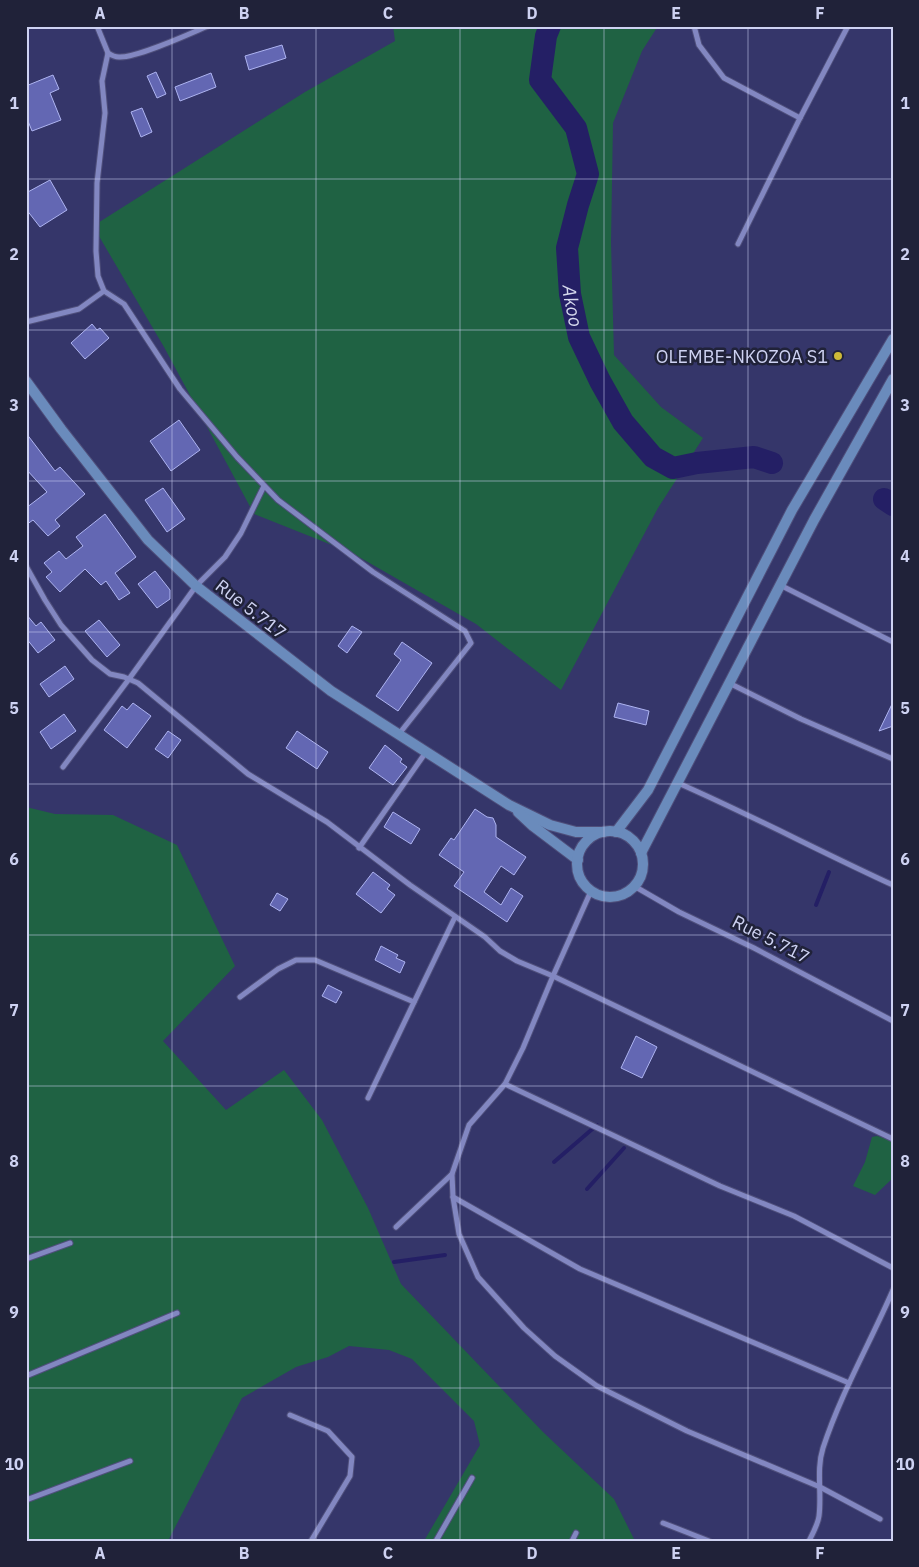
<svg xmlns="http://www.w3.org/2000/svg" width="919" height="1567" font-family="'IBM Plex Sans',sans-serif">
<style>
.green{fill:#1f6243}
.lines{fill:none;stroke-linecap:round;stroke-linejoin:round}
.stream{stroke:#241f65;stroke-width:4}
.river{stroke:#241f65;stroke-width:22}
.building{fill:#6367b3;stroke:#aeb4f1}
.street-casing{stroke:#4f4f7b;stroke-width:7}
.secondary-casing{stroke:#4f4f7b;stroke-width:12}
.street{stroke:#8287c1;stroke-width:5}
.secondary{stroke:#6a8bbc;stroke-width:10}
.grid{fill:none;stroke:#ced2f2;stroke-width:1;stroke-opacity:0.55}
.poi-dot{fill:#cdb938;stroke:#202239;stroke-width:2}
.labels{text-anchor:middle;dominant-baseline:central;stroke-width:5;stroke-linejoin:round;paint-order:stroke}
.poi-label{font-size:18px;fill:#ced2f2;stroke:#202239;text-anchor:end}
.street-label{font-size:18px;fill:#ced2f2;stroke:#202239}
.water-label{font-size:19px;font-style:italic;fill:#d4d7ec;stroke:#202239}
.neatline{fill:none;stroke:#ced2f2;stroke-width:2}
.grid-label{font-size:16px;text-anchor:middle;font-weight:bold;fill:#ced2f2}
</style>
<rect width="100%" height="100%" fill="#35366a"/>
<g class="green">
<path d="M393 26H658L642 51 613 123 611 242 614 355 661 407 703 438 658 508 561 690 476 624 352 553 254 514 164 347 93 226 305 92 395 41Z"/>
<path d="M26 807 55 814 113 815 177 845 235 966 163 1041 226 1110 284 1070 322 1120 368 1208 401 1284 543 1432 614 1499 635 1541H424L480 1445 474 1421 412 1359 389 1350 349 1346 328 1357 296 1367 242 1398 168 1541H26Z"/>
<path d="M877 1136 893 1140V1178L875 1195 853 1186 865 1162 872 1137Z"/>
</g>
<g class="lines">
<g class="stream">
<path d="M816 905 829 872"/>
<path d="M554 1162 597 1125"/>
<path d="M587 1189 624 1148"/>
<path d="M394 1262 445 1255"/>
</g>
<g class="river">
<path id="s1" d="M550 26 546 36 540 80 576 128 588 174 578 205 567 248 570 294 579 337 600 381 623 422 653 457 673 468 697 463 754 457 772 463"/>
<path d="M884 499 893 505"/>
</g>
</g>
<g class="building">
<path d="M282 45 286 58 249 70 245 56Z"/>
<path d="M156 72 166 94 157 98 147 76Z"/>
<path d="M211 73 216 87 180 101 175 87Z"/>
<path d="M53 75 59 89 50 93 61 120 32 131 26 116V86Z"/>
<path d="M142 108 152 132 141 137 131 112Z"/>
<path d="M50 180 67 210 40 227 26 209V193Z"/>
<path d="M92 324 97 330 100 328 109 338 85 359 71 343Z"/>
<path d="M179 420 200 450 171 471 150 441Z"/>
<path d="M26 433 55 471 60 467 85 494 55 520 60 526 48 536 33 520 26 525V508L47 492 26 469Z"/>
<path d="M163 488 185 519 167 532 145 500Z"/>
<path d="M105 514 136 557 115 573 130 593 119 600 106 581 101 585 85 569 60 592 46 577 52 572 44 563 59 551 66 559 83 546 76 537Z"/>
<path d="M155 571 170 590V599L157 608 138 584Z"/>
<path d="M26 614 36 626 41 622 55 640 38 653 26 638Z"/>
<path d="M99 620 120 645 107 657 85 631Z"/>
<path d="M352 626 362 632 347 653 338 646Z"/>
<path d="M402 642 432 663 398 711 376 696 401 660 394 654Z"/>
<path d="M65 666 74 679 49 697 40 684Z"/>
<path d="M893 702V726L879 731Z"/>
<path d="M133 703 151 716 127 748 104 730 122 706 127 710Z"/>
<path d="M618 703 649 711 646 725 614 717Z"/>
<path d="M64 714 76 731 51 749 40 732Z"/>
<path d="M168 731 181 740 168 758 155 749Z"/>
<path d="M297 731 328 752 317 769 286 748Z"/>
<path d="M385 745 402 759 400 762 407 767 393 785 369 768Z"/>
<path d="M475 809 487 817 493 818 496 825V837L526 857 514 875 501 866 484 892 501 905 511 888 523 896 507 922 454 886 464 872 439 855 451 838 454 840Z"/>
<path d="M393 812 420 829 411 844 384 827Z"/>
<path d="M373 872 390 885 387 889 395 895 381 913 356 894Z"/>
<path d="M277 893 288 899 280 911 270 905Z"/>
<path d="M381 946 398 955 396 958 405 962 400 973 375 960Z"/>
<path d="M328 985 342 992 336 1003 322 996Z"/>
<path d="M636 1036 657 1047 642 1078 621 1068Z"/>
</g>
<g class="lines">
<g class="street-casing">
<g id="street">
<path d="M97 26 108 53C111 55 115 57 119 57 137 58 189 34 208 26"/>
<path d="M694 26 699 45 724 78 800 118"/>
<path d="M108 53 102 81 105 113 97 183 96 251 98 276 104 291 124 304 180 389 237 457 278 500 373 572 465 631 471 643 399 734"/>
<path d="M738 244 800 118 848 26"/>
<path d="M26 322 79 309 104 291"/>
<path d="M26 566 45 600 61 625 92 660 110 674 124 677 138 683 248 774 327 822 410 885 485 937 500 951 517 961 553 976 893 1139"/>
<path d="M780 585 893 642"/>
<path d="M729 683 801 719 893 759"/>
<path d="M63 767 129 679 196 586 225 557 241 533 264 486"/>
<path d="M678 783C751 815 821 852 893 885"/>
<path d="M359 848 426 752"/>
<path d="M634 886 679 912 754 948 893 1021"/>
<path d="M591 891 553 976 523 1048 505 1084 469 1125 452 1174 453 1197 459 1234 478 1277 524 1328 555 1356 597 1386 687 1431 820 1487 880 1519"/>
<path d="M240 997 278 969 296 960H315L414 1002"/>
<path d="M505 1084 720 1186 794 1216 893 1268"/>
<path d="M368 1098 455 917"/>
<path d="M453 1197 580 1269 849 1383"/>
<path d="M396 1227 452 1174"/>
<path d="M26 1259 70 1243"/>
<path d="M26 1376 177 1313"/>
<path d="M290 1415 328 1431 352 1457 350 1476 311 1541"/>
<path d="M26 1500 130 1461"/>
<path d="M663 1523 709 1541"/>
<path d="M436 1541 472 1478"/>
<path d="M572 1541 576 1533"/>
<path d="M809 1541C813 1533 818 1524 819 1516 822 1493 816 1470 823 1448 841 1393 870 1343 893 1290"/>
</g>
</g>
<g class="secondary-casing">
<g id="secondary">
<path d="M26 381 61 429 148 540 196 586 331 691 509 805 550 825 576 832H604"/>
<path d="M518 812 533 826 578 860"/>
<circle cx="610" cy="864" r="33"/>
<path d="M616 832 648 790 792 510 893 339"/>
<path d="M641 853 814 520 893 379"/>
</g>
</g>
<use href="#street" class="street"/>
<use href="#secondary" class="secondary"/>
</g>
<path class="grid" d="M172 26V1541M316 26V1541M460 26V1541M604 26V1541M748 26V1541M26 179H893M26 330H893M26 481H893M26 632H893M26 784H893M26 935H893M26 1086H893M26 1237H893M26 1388H893"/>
<circle class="poi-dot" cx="838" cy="356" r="5"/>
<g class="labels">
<g class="poi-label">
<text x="828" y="356">OLEMBE-NKOZOA S1</text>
</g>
<g class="street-label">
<text transform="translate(251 609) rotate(38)">Rue 5.717</text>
<text transform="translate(771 939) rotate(27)">Rue 5.717</text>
</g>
<g class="water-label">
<text stroke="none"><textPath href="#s1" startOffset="298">Akoo</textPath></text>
</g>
</g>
<rect width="919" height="1567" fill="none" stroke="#202239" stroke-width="55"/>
<rect x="28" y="28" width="864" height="1512" class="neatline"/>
<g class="grid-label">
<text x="100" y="19">A</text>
<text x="244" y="19">B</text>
<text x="388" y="19">C</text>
<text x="532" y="19">D</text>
<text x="676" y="19">E</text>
<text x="820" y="19">F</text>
<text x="14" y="109">1</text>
<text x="905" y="109">1</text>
<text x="14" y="260">2</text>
<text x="905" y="260">2</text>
<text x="14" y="411">3</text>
<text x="905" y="411">3</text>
<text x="14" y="562">4</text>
<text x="905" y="562">4</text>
<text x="14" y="714">5</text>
<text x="905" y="714">5</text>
<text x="14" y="865">6</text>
<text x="905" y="865">6</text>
<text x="14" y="1016">7</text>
<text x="905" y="1016">7</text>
<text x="14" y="1167">8</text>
<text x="905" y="1167">8</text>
<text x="14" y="1318">9</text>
<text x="905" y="1318">9</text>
<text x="14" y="1470">10</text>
<text x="905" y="1470">10</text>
<text x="100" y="1559">A</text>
<text x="244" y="1559">B</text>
<text x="388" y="1559">C</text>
<text x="532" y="1559">D</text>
<text x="676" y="1559">E</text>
<text x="820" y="1559">F</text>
</g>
</svg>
